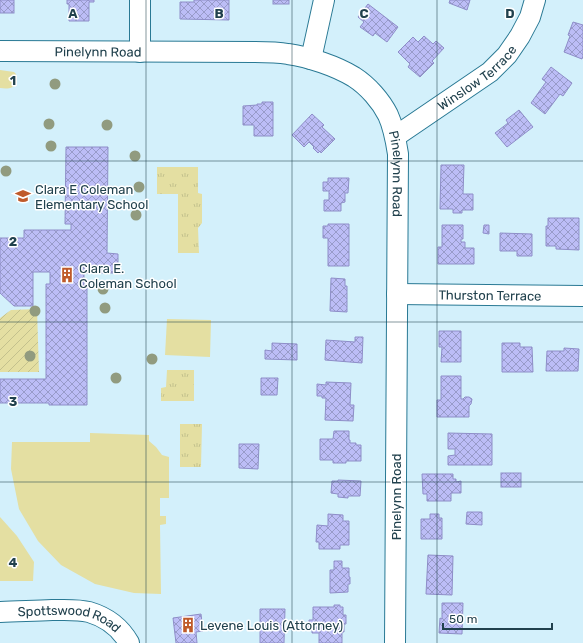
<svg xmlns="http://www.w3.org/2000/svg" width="583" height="643" font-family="Rubik,sans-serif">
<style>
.grass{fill:#e4dfa2}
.park{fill:url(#park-tufts)}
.garden{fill:url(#garden-furrows)}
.building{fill:url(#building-cross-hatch);stroke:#8e8ec8}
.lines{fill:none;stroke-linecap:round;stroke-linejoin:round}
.minor-casing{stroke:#297994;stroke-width:22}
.minor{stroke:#fff;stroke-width:20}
.tree{fill:#919b7f}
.grid{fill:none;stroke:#21414d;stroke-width:1;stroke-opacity:0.55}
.labels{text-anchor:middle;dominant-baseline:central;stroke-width:3;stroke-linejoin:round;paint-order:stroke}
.street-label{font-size:13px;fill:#21414d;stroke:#fff}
.poi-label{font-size:13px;fill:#21414d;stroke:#fff;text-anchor:start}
.grid-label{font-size:13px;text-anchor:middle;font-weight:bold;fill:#21414d;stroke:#fff;stroke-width:3;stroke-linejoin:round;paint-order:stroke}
</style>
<defs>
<pattern id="park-tufts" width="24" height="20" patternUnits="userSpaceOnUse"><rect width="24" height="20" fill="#e4dfa2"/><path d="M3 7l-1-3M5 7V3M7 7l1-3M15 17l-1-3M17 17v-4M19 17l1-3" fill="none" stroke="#c3c18d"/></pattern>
<pattern id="garden-furrows" width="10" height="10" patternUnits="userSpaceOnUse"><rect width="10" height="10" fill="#e4dfa2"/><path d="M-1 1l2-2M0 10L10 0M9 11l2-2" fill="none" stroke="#c3c18d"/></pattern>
<pattern id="building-cross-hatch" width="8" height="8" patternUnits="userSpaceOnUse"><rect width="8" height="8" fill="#bcbdf6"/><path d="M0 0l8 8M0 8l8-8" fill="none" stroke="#989bc9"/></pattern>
</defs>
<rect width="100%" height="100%" fill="#d3f0fb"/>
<g class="grass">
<path d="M0 70 14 72 16 74 17 82C14 89 7 89 0 88Z"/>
<path d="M167 319 211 320 210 357 165 355Z"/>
<path d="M90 433 149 435V441L156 447 162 455 169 457V498H160V516H166V524L160 525 161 594 134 593 95 584 61 565 38 541 19 509 11 469 12 442H90Z"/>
<path d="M0 517 17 536 34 562 33 581H0Z"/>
</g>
<g class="park">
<path d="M157 167H198V193L202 194V223L198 228 199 253H178V194H157Z"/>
<path d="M167 370H194V401H161V388L166 387Z"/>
<path d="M180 424H202L201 467H180Z"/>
</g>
<path class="garden" d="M37 309 39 372H0V318L11 310Z"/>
<g class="building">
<rect x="0" y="0" width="14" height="13"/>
<path d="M67 0H94V2H89V21H69V4H67Z"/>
<path d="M194 0H229V20L180 19V2H194Z"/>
<rect x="273" y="0" width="16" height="4"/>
<path d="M450 0H470L467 10 449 3Z"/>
<path d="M368 4 398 27 387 42 375 33 373 36 360 27 364 22 358 17Z"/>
<path d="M573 22 583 25V56L582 59 564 52 570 36 568 35Z"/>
<path d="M424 36 433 44 436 41 444 48 432 61 434 63 420 77 408 67 410 64 398 52 413 37 418 42Z"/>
<path d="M551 67 572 83 563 96 560 94 545 114 531 103 546 82 542 79Z"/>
<path d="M262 102H273V136H254V125H243V106L257 105V104H262Z"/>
<path d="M519 110 533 127 507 147 495 133 508 123 506 120Z"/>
<path d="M312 114 324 125 322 127 335 139 321 153 320 151 318 153 313 148 314 147 309 142 304 147 292 135Z"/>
<path d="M66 147H108L107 253 118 254V273H84V285H87V405H49V403H0V379H46V284H50V272H33V306H14L0 293V238H24V230H71V224H65Z"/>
<path d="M441 165H464L463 194H473V210H462V213H453V209H440Z"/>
<path d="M328 178H349L348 193H345V202L341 203V211H324V200H329V191H323V182H328Z"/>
<path d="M548 218H579V250L556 249V246H546V226H548Z"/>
<path d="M328 224H349V266H328V238H323V226H328Z"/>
<path d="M442 225H463V239H461V242H465V248H474V264H438V247H442Z"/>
<path d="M484 225H489V234L483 233Z"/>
<path d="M500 233 532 234V256H517V251H500Z"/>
<path d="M331 278 345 279V286H347V312L330 311Z"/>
<path d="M439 331H461V362H441L442 347H439Z"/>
<path d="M355 337H363L362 363 325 360 326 340 355 342Z"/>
<path d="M272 343 297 344V360L265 359V350L272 351Z"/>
<path d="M502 343H520V347H532L533 372H502Z"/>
<path d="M564 348 579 349 578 371H546L547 351H564Z"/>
<path d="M441 376H461V399H463L465 397H469L472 399 471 404 469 406V417H437V400H441Z"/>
<path d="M261 378H278L277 395H261Z"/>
<path d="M326 382 351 383 350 405H354L353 421 325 420 326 398H322V396H317V384L326 385Z"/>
<path d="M334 431H349V440H350V443H356V445H361V461H346V463H333V460H320V439H333Z"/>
<path d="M448 433 492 434V465H448V456L455 455V449H448Z"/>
<path d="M239 444H259L258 469 239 468Z"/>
<rect x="501" y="473" width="20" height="14"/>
<path d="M422 474H453V479H456V482L461 481V493H451V501H427V494H423Z"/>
<path d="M338 480 361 481 360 496H348V498L338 497V494L331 493 332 481H338Z"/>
<path d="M467 512H482V525L466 524Z"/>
<path d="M328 514 343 515V521H349V545H340V549H319V542H316L317 525 328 526Z"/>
<path d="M430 514H439V518H442V539H421V519H430Z"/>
<path d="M428 555 453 556 452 595 426 594Z"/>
<path d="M334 561H342V568H349V577H350V584H348V592L330 593V570H334Z"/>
<path d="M442 603H463L462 634 439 633 440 618 442 619Z"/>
<path d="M334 605H340V607H343V615H346V624H344V632H342V643H319V633H312V630H309V620H313V607H334Z"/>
<path d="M260 609H285L284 643H260Z"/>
<path d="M201 614 203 631 196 632 197 643H176L173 618Z"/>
</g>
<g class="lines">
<g class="minor-casing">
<g id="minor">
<path id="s1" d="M0 51 255 52C266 52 277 52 288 54 309 57 336 66 354 77 368 86 381 101 388 115 394 128 396 141 398 154L395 643"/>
<path d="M140 52V0"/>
<path d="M311 59 324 0"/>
<path id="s2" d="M396 136 490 72 507 55 520 36 530 17 535 0"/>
<path id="s3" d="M397 294 583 296"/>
<path id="s4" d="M0 612C17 611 35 611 52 610 63 610 78 609 89 612 106 617 120 627 129 643"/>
</g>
</g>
<use href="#minor" class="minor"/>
</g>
<g class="tree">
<circle cx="55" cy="84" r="5.5"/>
<circle cx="49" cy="124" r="5.5"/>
<circle cx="107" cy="125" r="5.5"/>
<circle cx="51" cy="146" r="5.5"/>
<circle cx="135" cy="156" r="5.5"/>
<circle cx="6" cy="171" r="5.5"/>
<circle cx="139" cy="187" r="5.5"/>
<circle cx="136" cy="215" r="5.5"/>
<circle cx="103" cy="289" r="5.5"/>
<circle cx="105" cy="308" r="5.5"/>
<circle cx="35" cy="311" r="5.5"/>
<circle cx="30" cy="356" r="5.5"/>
<circle cx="152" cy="359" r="5.5"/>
<circle cx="116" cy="378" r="5.5"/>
</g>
<path class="grid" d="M146 0V643M292 0V643M437 0V643M0 161H583M0 322H583M0 482H583"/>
<defs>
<g id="school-bare" transform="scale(1.2)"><path d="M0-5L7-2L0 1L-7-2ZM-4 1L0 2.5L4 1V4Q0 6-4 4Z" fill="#bf5a2a" stroke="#fff" stroke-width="2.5" paint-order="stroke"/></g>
<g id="building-bare" transform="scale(1.2)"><path d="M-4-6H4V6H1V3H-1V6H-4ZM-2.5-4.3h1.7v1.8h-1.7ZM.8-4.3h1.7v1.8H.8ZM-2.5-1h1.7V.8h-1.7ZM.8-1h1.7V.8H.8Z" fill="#bf5a2a" stroke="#fff" stroke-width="2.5" paint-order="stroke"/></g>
</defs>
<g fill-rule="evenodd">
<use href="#school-bare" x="23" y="196"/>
<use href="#building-bare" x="67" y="275"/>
<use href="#building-bare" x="188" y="625"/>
</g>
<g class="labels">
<g class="street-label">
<text stroke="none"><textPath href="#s1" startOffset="98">Pinelynn Road</textPath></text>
<text stroke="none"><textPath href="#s2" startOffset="100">Winslow Terrace</textPath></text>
<text stroke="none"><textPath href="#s1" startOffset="470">Pinelynn Road</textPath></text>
<text stroke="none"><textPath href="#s3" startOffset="93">Thurston Terrace</textPath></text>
<text transform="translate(396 497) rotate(-90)">Pinelynn Road</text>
<text stroke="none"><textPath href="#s4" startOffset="71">Spottswood Road</textPath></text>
</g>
<g class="poi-label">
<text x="35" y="189">Clara E Coleman<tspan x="35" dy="15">Elementary School</tspan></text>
<text x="79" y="268">Clara E.<tspan x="79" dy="15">Coleman School</tspan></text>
<text x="200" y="625">Levene Louis (Attorney)</text>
</g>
</g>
<g class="grid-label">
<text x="73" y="18">A</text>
<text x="219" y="18">B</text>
<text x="364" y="18">C</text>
<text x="510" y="18">D</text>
<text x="13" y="85">1</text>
<text x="13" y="246">2</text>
<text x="13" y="406">3</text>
<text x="13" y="567">4</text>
</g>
<path d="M443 623v6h109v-6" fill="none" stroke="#21414d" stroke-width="2"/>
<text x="449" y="623" font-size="12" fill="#21414d" stroke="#ffffff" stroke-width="3" paint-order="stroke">50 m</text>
</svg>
